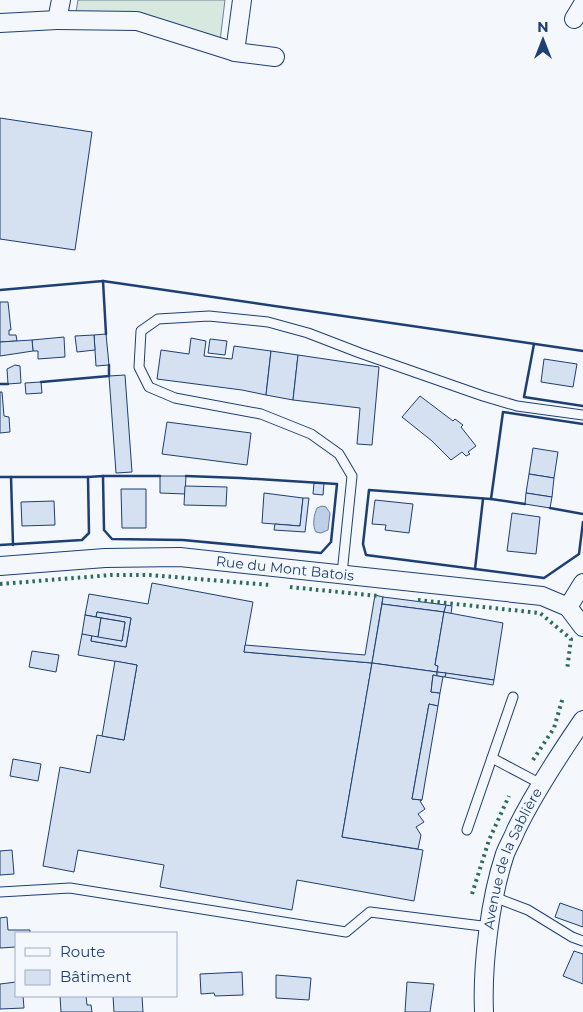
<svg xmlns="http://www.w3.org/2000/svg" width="583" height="1012" font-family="Montserrat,sans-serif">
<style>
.green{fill:#d7e8df;stroke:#687fa3}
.water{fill:#bed0e5;stroke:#687fa3}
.building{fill:#d5e0f0;stroke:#1d3f73}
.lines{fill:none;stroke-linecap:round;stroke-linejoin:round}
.lane-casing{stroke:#1d3f73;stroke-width:11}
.street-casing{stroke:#1d3f73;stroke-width:20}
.lane{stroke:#f4f7fb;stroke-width:9}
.street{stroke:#f4f7fb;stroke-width:18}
.hedge{stroke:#2c6c60;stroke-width:4;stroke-dasharray:2.5 4;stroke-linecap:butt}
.wall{stroke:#1d3f73;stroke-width:2.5}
.labels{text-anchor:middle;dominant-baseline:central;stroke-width:4;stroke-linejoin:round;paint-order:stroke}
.street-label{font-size:14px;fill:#1d3f73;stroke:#f4f7fb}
</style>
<rect width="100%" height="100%" fill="#f4f7fb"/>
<path class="green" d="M78 0H225L220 41 142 13 76 12Z"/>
<path class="water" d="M322 506 326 507 330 513 328 530 321 533 316 532C312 526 314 514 317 508Z"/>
<g class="building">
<path d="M0 118 92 132 75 250 0 239Z"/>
<path d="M0 302H8L11 330H9V335H16L17 341 0 342Z"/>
<path d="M106 334 109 365 96 366 94 335Z"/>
<path d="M94 335 95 350 77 352 75 336Z"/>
<path d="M64 337 65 357 38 359V351H33L32 340Z"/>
<path d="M191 338 206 341 204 356 232 359 234 346 271 351 266 395 242 390 157 379 161 350 189 354Z"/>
<path d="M210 339 227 341 225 355 208 353Z"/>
<path d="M32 340 33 351 0 356V342Z"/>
<path d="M271 351 298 355 293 400 266 395Z"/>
<path d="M298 355 379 367 372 445 357 444 360 408 293 400Z"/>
<path d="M544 359 577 364 573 387 541 382Z"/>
<path d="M15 365 20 366 21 383 8 384 7 369Z"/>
<path d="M125 375 132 472 116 473 109 376Z"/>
<path d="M41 382 42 393 26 394 25 383Z"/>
<path d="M0 392H2L4 416 9 417 10 432 0 433Z"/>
<path d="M420 396 453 421 455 419 463 425 461 427 476 446 468 452 470 454 466 456 462 452 451 460 432 441 402 417Z"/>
<path d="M167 422 251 433 247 465 162 454Z"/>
<path d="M533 448 558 452 554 478 529 474Z"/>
<path d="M529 474 554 478 552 497 526 493Z"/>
<path d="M160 476H186L185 494 160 493Z"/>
<path d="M314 483H324L323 495 313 494Z"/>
<path d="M185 486 227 487 226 506 184 505Z"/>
<path d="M121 489H146V528H122Z"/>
<path d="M264 493 303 498 300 526 262 523Z"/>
<path d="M526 493 552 497 550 508 525 504Z"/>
<path d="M303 498H309L305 532 274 530 275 524 300 526Z"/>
<path d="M375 500 413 504 409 533 385 530 386 525 372 524Z"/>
<path d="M54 501 55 525 22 526 21 502Z"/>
<path d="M512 513 540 517 536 554 507 551Z"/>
<path d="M152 583 253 602 244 652 372 663 342 837 423 850 414 901 297 880 292 910 160 887 164 865 78 850 74 872 43 866 60 767 90 773 97 735 124 740 137 665 78 655 82 634 92 635 91 641 126 647 131 618 97 612 96 617 85 615 89 594 148 604Z"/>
<path d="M375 595 383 597 372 663 244 652 245 645 365 655Z"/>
<path d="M383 597 446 605 444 612 382 604Z"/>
<path d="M382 604 444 612 435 665 438 666 437 672 372 663Z"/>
<path d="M446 605 452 606 451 614 444 612Z"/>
<path d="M97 612 131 618 126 647 91 641 92 635 122 641 125 622 96 617Z"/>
<path d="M444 612 503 623 494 680 437 672 438 666 435 665Z"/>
<path d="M85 615 101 618 98 637 82 634Z"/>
<path d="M101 618 125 622 122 641 98 637Z"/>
<path d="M32 651 59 655 56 672 29 667Z"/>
<path d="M115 661 137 665 124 740 102 736Z"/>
<path d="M372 663 437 672V676L433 675 431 692 440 693 438 706 429 704 412 799 422 800 420 801 425 809 418 814 424 822 416 827 421 835 418 849 342 837Z"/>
<path d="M437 672 446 673 445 677 437 676Z"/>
<path d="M446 673 494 680 493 685 445 677Z"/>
<path d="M433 675 443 677 440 693 431 692Z"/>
<path d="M429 704 438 706 422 800 412 799Z"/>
<path d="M13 759 41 764 38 781 10 776Z"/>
<path d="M12 850 14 874 0 875V851Z"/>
<path d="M560 903 583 911V927L555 917Z"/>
<path d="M7 917 8 930H30V933H16V947L0 948V918Z"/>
<path d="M574 951 583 954V984L563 976Z"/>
<path d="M242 972 243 995 215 996 214 993 201 994 200 974Z"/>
<path d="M276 975 311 978 309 1000 276 998Z"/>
<path d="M16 982V996H23L24 1008 0 1009V984Z"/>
<path d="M407 982 434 984 430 1012H405Z"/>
<path d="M60 996H86L87 1005H91L92 1012H61Z"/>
<path d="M113 996H142L143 1012H114Z"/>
</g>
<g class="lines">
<g class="lane-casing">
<g id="lane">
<path d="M342 574 352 476 339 454 311 434 261 414 175 398 149 387 139 367 141 331 158 319 209 316 268 322 308 333 360 353 483 396 517 406 583 415"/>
<path d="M492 758 541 784"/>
<path d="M467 830 513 697"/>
<path d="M0 892 70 888 346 932 370 912 490 927"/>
<path d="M494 897 528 910 572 937 583 941"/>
</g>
</g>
<g class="street-casing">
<g id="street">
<path d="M574 19 583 4"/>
<path d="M57 20 137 21 235 52 275 57"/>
<path d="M0 23 57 20 61 0"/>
<path d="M235 52 242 0"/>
<path id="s1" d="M0 566 105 558 180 557 542 596 568 607"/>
<path d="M583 583 568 607 583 627"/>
<path id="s2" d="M484 1012C482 965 490 899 505 854 508 846 513 838 516 830 535 791 559 755 583 720"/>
</g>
</g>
<use href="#lane" class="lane"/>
<use href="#street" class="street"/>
<g class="hedge">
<path d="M0 584 111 575H150L270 585"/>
<path d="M290 587 378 596"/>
<path d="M418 600 540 613 571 639 567 670"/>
<path d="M533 760 554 728 563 697"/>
<path d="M472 894 489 840 509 796"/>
</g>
<g class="wall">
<path d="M103 281 106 334"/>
<path d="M0 290 103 281 583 351"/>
<path d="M534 344 524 397 583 406"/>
<path d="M41 382 109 376V365"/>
<path d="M0 384H8"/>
<path d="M583 424 503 412 491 499 369 490 363 544 366 555 544 578 579 554 583 522"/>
<path d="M103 476H160"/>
<path d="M0 477H88"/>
<path d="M11 477 13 545"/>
<path d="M491 499 525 504"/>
<path d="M550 508 583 514"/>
<path d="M0 545 82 540 89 533 88 477 103 476 104 530 112 539 183 540 321 553 331 542 337 484 240 478 186 476"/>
<path d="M475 569 483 499"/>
</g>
</g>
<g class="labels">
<g class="street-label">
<text stroke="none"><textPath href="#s1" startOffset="286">Rue du Mont Batois</textPath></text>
<text stroke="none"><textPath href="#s2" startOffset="158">Avenue de la Sablière</textPath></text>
</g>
</g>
<rect x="15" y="932" width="162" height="65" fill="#f4f7fb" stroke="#9eadc5"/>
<rect x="25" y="948" width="25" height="8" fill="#f4f7fb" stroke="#9eadc5"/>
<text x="60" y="957" font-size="15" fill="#1d3f73">Route</text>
<rect x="25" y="970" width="25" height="15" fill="#d5e0f0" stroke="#9eadc5"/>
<text x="60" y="982" font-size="15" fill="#1d3f73">Bâtiment</text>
<g transform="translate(543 40)" stroke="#f4f7fb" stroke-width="4" paint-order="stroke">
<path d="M0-4L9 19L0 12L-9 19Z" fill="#1d3f73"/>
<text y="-8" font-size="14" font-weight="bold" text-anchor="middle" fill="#1d3f73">N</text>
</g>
</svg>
